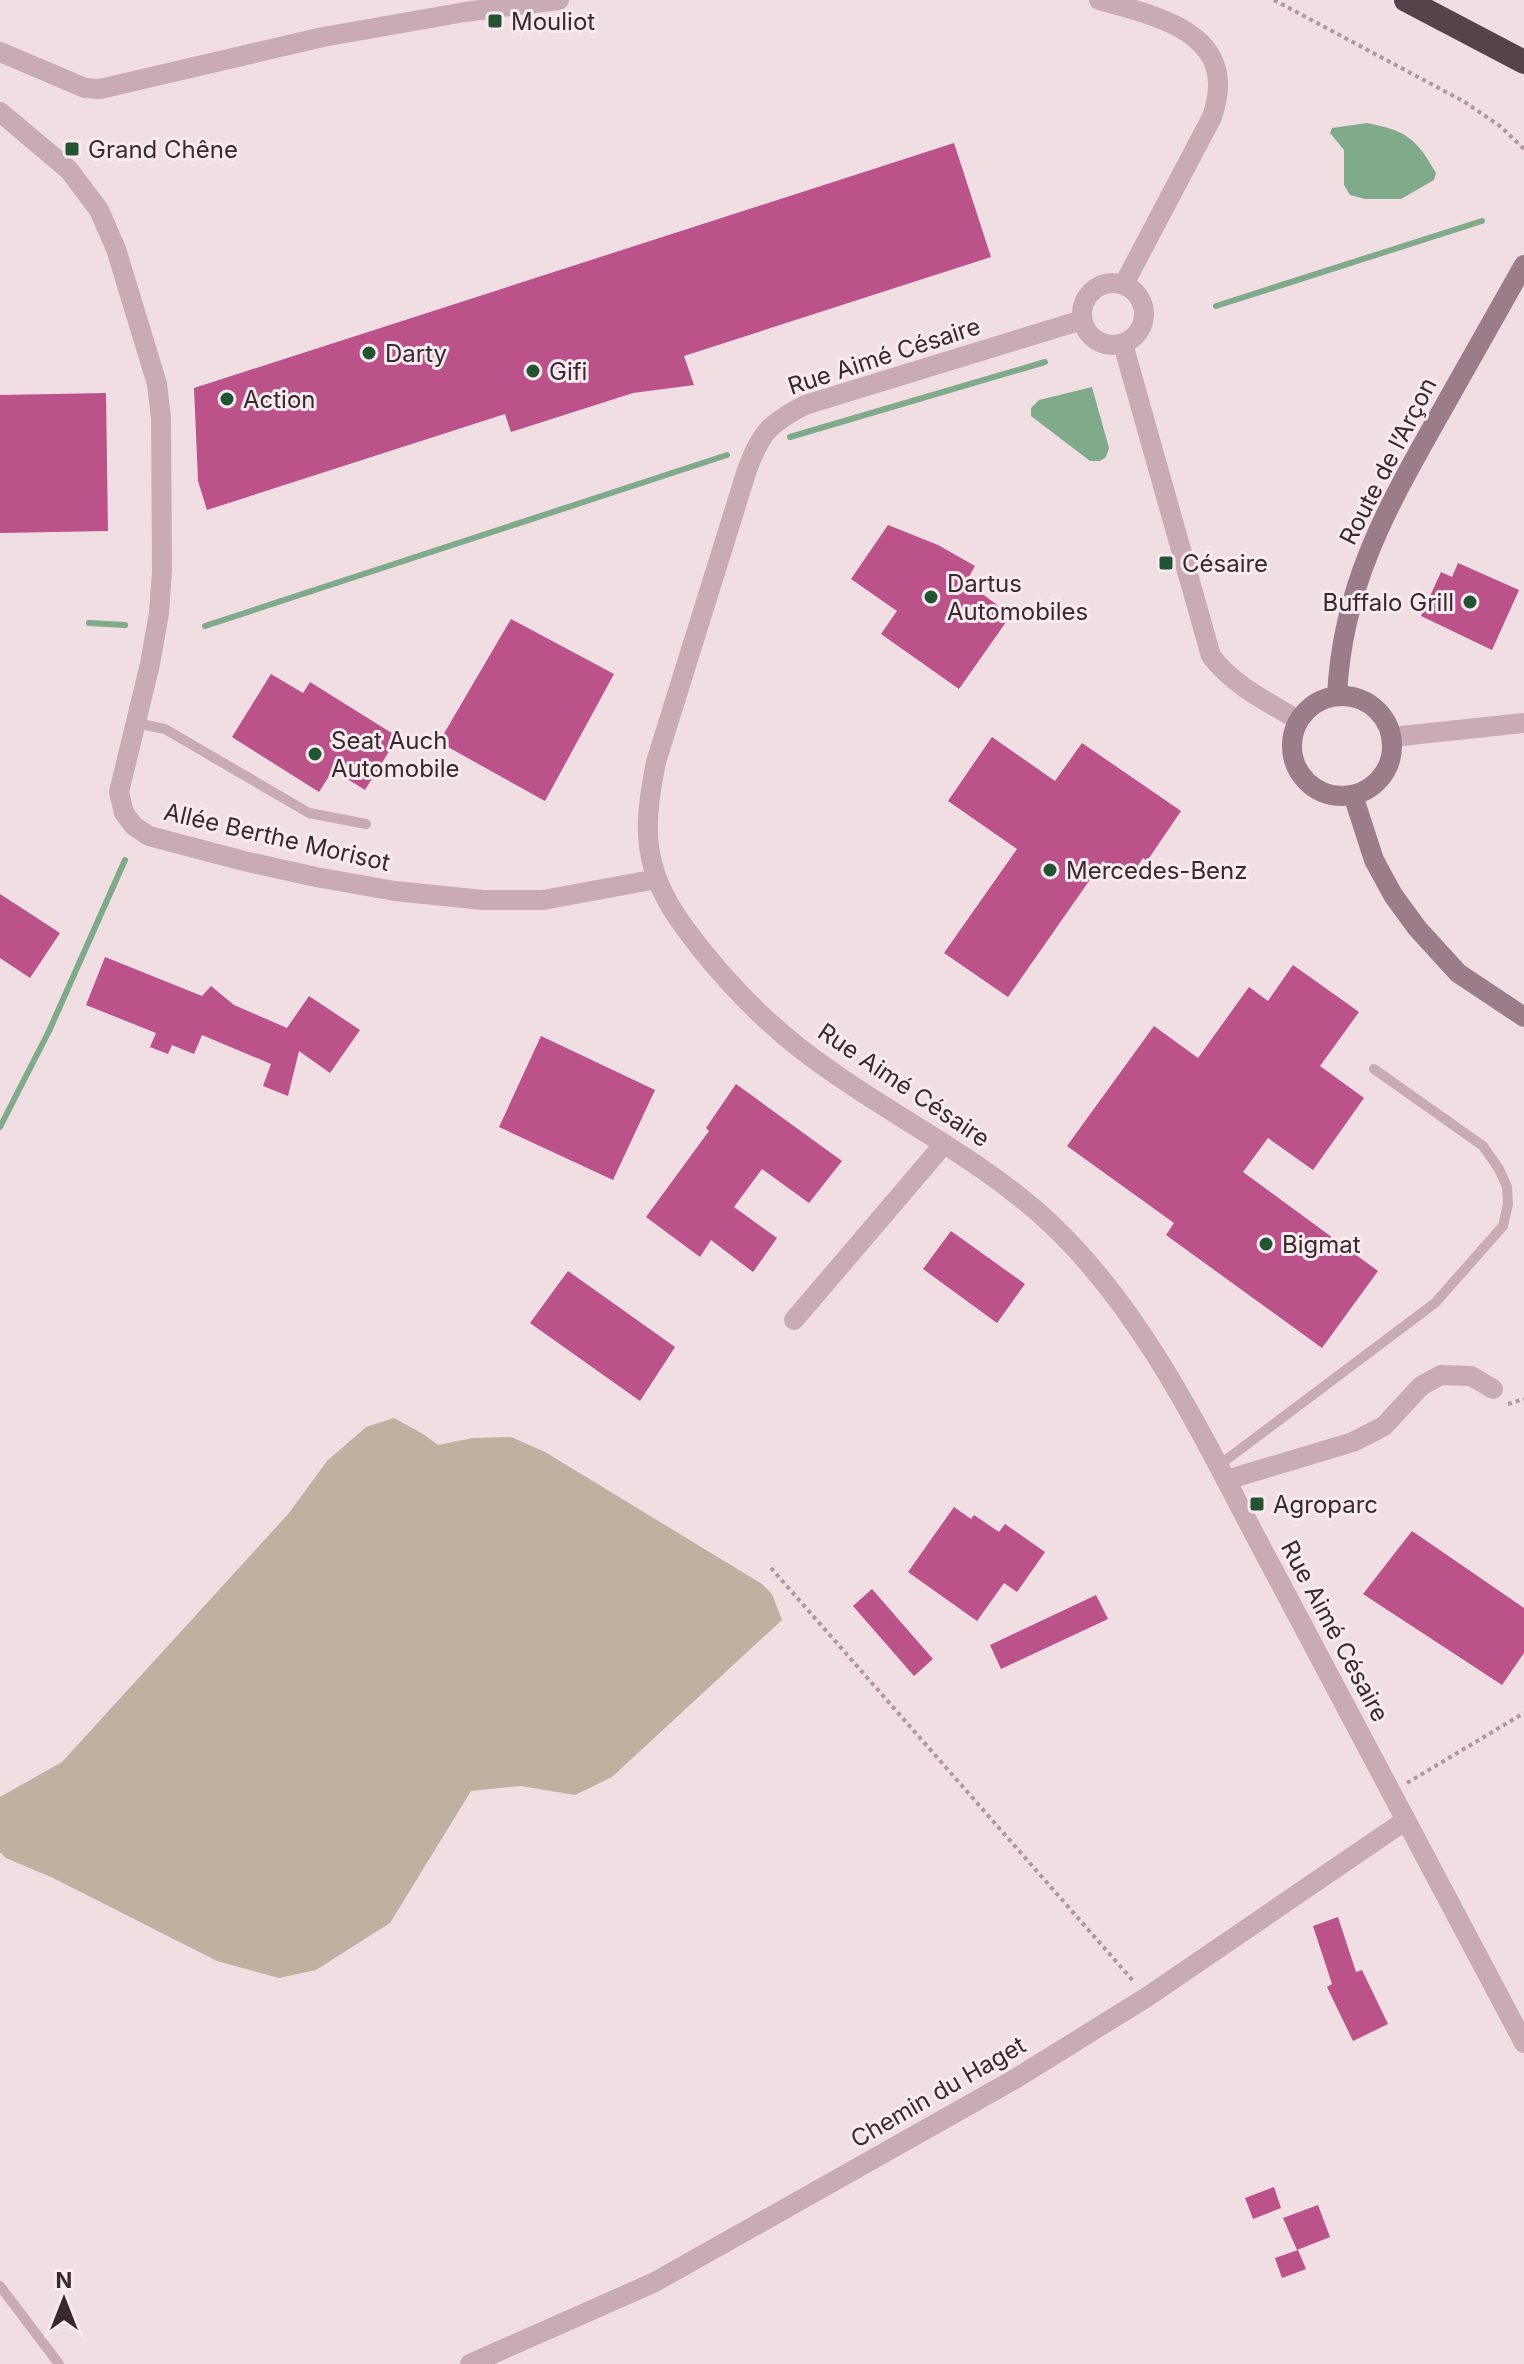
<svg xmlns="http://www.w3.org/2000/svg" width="1524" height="2364" font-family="Inter,sans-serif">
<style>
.green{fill:#beb19f}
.water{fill:#80ab8b}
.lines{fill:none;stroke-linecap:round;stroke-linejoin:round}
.stream{stroke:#80ab8b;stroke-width:6}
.building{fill:#bb528a}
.path{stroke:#b395a0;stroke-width:4;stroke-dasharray:4 4;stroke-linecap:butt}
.lane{stroke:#c8abb4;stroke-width:10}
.street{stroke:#c8abb4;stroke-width:20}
.secondary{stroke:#9b7d89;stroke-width:20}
.highway{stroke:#56424b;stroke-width:24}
.poi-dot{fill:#235431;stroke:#f8eaee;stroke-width:3}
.labels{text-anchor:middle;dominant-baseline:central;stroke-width:6;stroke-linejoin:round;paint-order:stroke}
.poi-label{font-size:24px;fill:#362a2f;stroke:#f8eaee;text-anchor:start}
.street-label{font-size:24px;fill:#362a2f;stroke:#f8eaee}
</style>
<rect width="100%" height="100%" fill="#f0dee3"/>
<path class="green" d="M394 1418 423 1434 438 1445 473 1438 511 1437 545 1452 762 1584 772 1594 782 1620 612 1777 575 1795 521 1786 471 1791 390 1923 316 1970 279 1978 217 1961 53 1878 6 1858 0 1852V1797L62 1762 289 1513 327 1461 366 1427Z"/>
<g class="water">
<path d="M1367 123C1407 131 1416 138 1436 173L1434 180 1401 199H1365L1350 195 1344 185V150L1330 133 1332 128Z"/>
<path d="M1092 387 1109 448 1106 457 1100 461H1090L1031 416V408L1039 400Z"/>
</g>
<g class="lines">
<g class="stream">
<path d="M1216 306 1482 221"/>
<path d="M790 437 1045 362"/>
<path d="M89 623 125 625"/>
<path d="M205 626 727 455"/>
<path d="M0 1127 49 1031 125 860"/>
</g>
</g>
<g class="building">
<path d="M954 143 991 257 684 356 694 385 633 393 511 432 505 414 207 510 198 481 194 388Z"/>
<path d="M106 393 108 531 0 533V395Z"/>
<path d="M888 525 938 545 975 566 966 582 1011 615 959 689 881 634 897 611 851 579Z"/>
<path d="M1458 563 1519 590 1492 650 1421 616 1441 572 1452 577Z"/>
<path d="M511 619 614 674 545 801 439 742Z"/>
<path d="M271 674 303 693 310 682 398 737 365 790 333 770 319 792 232 737Z"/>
<path d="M992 737 1055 781 1082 743 1181 811 1147 861 1143 858 1129 879 1103 861 1008 997 944 953 1017 849 948 801Z"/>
<path d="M0 894 60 933 30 978 0 958Z"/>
<path d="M105 957 202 996 211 986 234 1005 287 1028 309 996 360 1030 330 1073 299 1051 288 1096 263 1086 271 1064 202 1035 194 1054 172 1045 168 1054 150 1047 156 1033 86 1005Z"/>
<path d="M1293 965 1359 1012 1320 1066 1364 1098 1313 1170 1268 1138 1243 1172 1378 1271 1322 1348 1166 1235 1174 1223 1067 1146 1154 1026 1198 1058 1249 987 1268 1001Z"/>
<path d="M541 1036 655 1090 613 1180 499 1127Z"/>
<path d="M736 1084 842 1161 809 1203 762 1169 734 1207 777 1238 753 1272 711 1240 700 1257 646 1217 709 1131 706 1128Z"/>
<path d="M951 1231 1025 1284 997 1323 923 1269Z"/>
<path d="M568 1271 675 1347 640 1401 530 1323Z"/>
<path d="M954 1507 971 1519 974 1515 999 1532 1005 1524 1045 1552 1017 1592 1004 1583 977 1621 908 1572Z"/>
<path d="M1412 1531 1524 1608V1653L1502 1685 1363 1594Z"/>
<path d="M872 1589 933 1659 914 1676 853 1606Z"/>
<path d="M1096 1595 1108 1619 1001 1669 990 1645Z"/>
<path d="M1338 1917 1356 1972 1362 1970 1388 2024 1353 2041 1327 1987 1332 1984 1313 1926Z"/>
<path d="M1274 2187 1281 2208 1253 2219 1245 2198Z"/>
<path d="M1318 2205 1330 2237 1297 2250 1283 2218Z"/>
<path d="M1298 2250 1306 2269 1282 2278 1275 2258Z"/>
</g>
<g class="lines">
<g class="path">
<path d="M1274 0 1463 101 1500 126 1524 149"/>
<path d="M1508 1404 1524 1399"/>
<path d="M771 1568 1135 1983"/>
<path d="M1407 1783 1524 1713"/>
</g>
<g class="lane">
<path d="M136 723 165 729 309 813 366 824"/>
<path d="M1218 1466 1435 1303 1503 1226 1508 1204 1507 1187 1499 1169 1483 1146 1374 1069"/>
<path d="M0 2286 59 2364"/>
</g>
<g class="street">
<path d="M1099 0C1159 17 1241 33 1212 117L1124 284"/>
<path d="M0 52 85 88 100 89 323 37 465 12 559 0"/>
<path d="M0 112 69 170 99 210 116 249 157 384 161 418 162 571 159 613 150 664 119 792 124 813 134 826 149 836 244 861 316 877 395 891 483 900H543L657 879"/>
<circle cx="1113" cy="314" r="31"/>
<path d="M1082 320 805 405C769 424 761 432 747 470L656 762C650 793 644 826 651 858 659 896 681 924 705 954 740 997 783 1038 828 1069 902 1122 986 1162 1052 1225 1152 1320 1211 1455 1276 1575 1359 1731 1441 1887 1524 2043"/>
<path d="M1123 344 1211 656C1234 686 1266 701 1298 720"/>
<path d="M1392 737 1524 723"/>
<path d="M794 1320 944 1144"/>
<path d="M1226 1480 1353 1442 1384 1426 1421 1386 1441 1375 1471 1376 1493 1389"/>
<path d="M470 2364 655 2282 1015 2079 1147 1997 1406 1820"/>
</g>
<g class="secondary">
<circle cx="1342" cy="746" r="50"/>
<path d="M1337 696C1342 588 1385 511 1437 419 1466 367 1495 316 1524 265"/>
<path d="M1353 795 1374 860 1393 895 1417 928 1458 973 1524 1017"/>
</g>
<path class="highway" d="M1406 0 1524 62"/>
</g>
<g class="poi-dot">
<rect x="487" y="13" width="16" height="16" rx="4"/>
<rect x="64" y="141" width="16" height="16" rx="4"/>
<circle cx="369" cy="353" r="8"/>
<circle cx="533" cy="371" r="8"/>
<circle cx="227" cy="399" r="8"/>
<rect x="1158" y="555" width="16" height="16" rx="4"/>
<circle cx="931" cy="597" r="8"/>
<circle cx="1470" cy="602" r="8"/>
<circle cx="315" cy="754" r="8"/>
<circle cx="1050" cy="870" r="8"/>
<circle cx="1266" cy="1244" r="8"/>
<rect x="1249" y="1496" width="16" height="16" rx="4"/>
</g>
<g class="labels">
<g class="poi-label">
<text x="511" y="21">Mouliot</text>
<text x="88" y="149">Grand Chêne</text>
<text x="385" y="353">Darty</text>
<text x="549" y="371">Gifi</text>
<text x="243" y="399">Action</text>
<text x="1182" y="563">Césaire</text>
<text x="947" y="583">Dartus<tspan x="947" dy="28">Automobiles</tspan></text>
<text x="1454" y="602" text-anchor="end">Buffalo Grill</text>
<text x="331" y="740">Seat Auch<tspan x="331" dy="28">Automobile</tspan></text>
<text x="1066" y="870">Mercedes-Benz</text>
<text x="1282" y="1244">Bigmat</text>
<text x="1273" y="1504">Agroparc</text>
</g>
<g class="street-label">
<text transform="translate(884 356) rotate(-18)">Rue Aimé Césaire</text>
<text transform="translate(1388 461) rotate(-63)">Route de l’Arçon</text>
<text transform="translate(277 837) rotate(13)">Allée Berthe Morisot</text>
<text transform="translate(904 1085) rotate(34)">Rue Aimé Césaire</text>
<text transform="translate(1335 1631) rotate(62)">Rue Aimé Césaire</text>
<text transform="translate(938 2092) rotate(-30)">Chemin du Haget</text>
</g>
</g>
<g transform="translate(64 2300)" stroke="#f8eaee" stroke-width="6" paint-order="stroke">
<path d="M0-6L14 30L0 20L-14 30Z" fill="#362a2f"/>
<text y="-12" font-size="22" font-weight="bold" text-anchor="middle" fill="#362a2f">N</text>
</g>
</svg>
